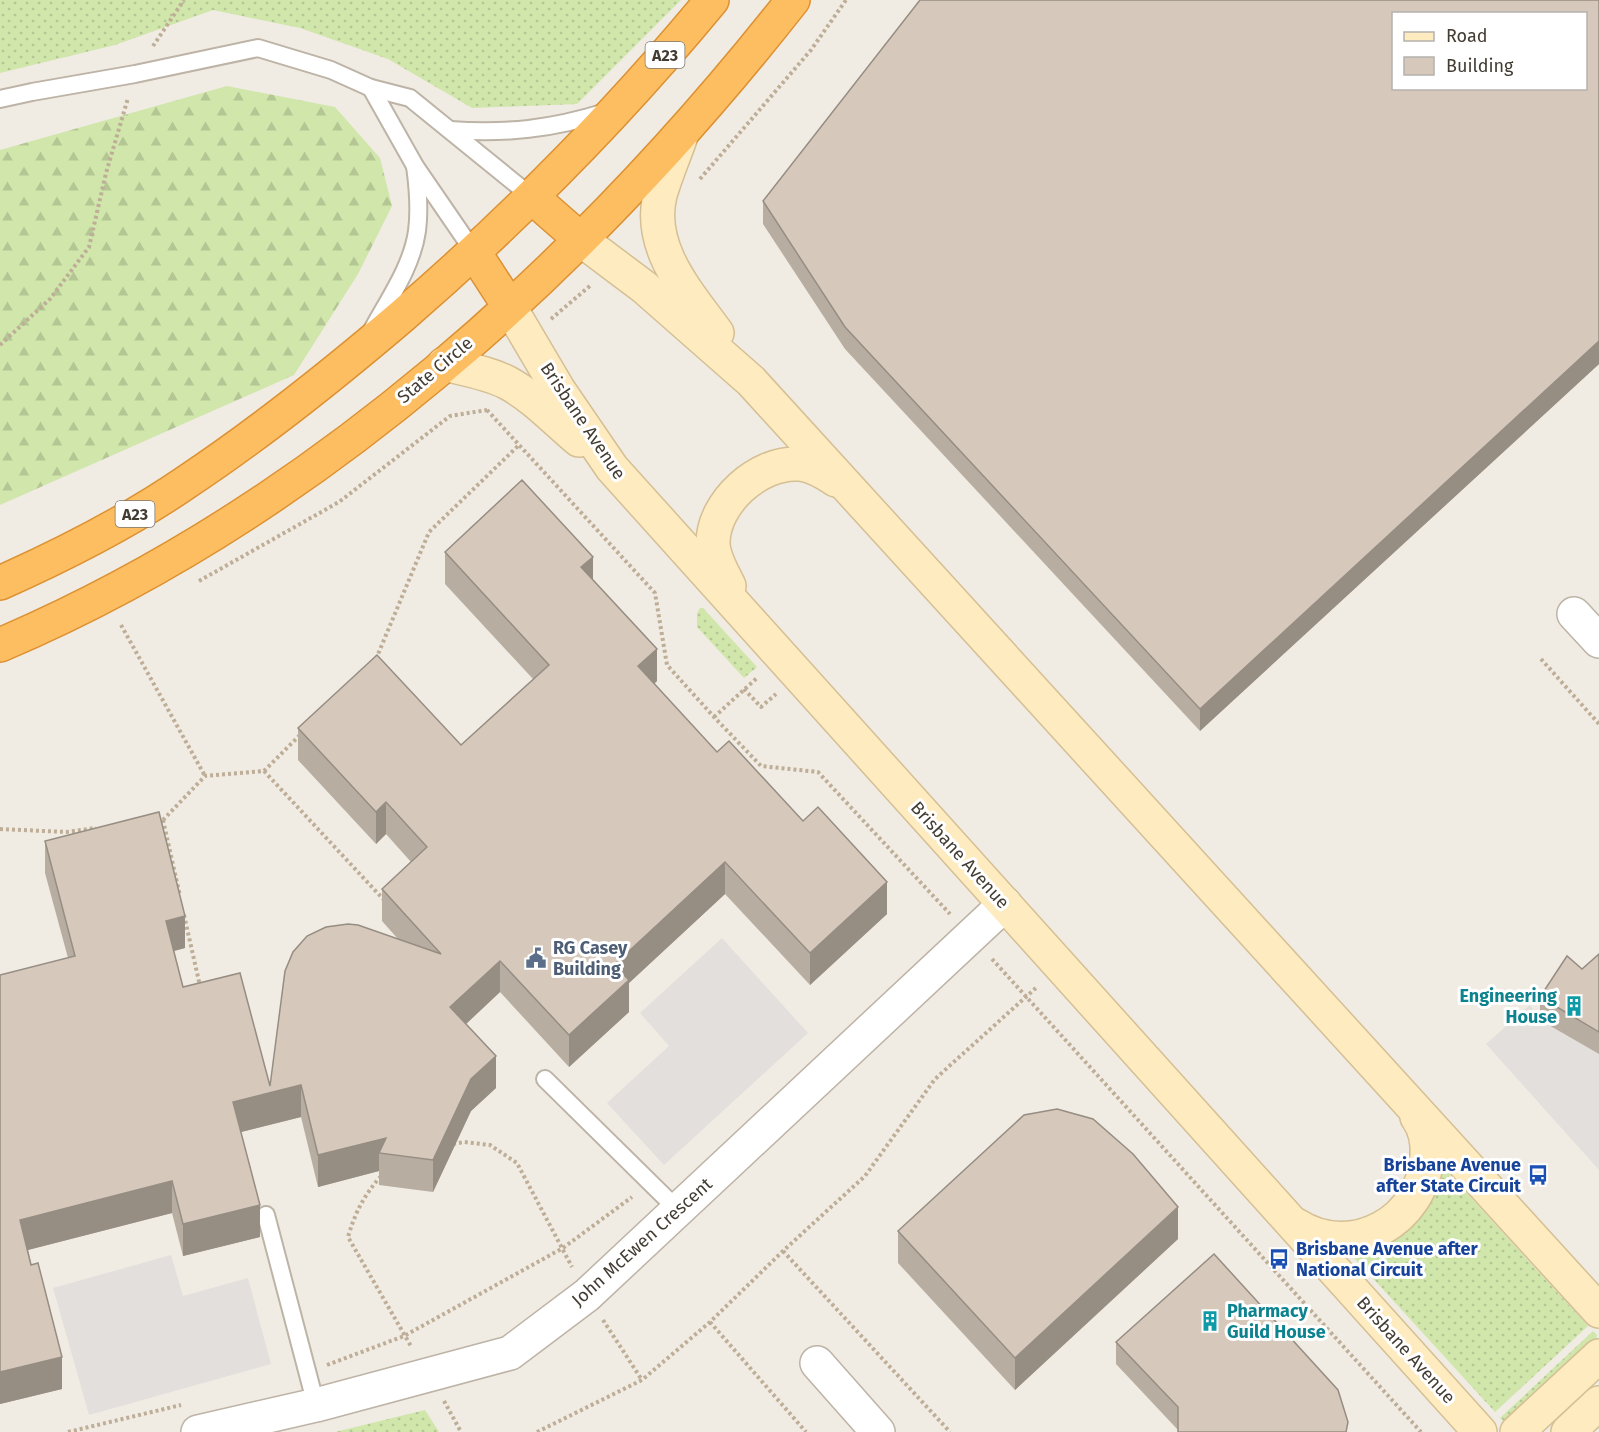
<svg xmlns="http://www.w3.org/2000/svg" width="1599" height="1432" font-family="'Fira Sans',sans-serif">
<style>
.grass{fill:url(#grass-dots)}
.forest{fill:url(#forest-firs)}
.parking{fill:#e2dfdc}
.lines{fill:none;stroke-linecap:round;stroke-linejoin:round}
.lane-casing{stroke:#bdb3a6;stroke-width:20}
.street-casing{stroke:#bdb3a6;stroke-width:36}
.secondary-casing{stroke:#d5bf94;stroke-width:36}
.highway-casing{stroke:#dc9132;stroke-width:36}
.path{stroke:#bead97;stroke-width:4;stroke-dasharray:3 3;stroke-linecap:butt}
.lane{stroke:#fff;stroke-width:16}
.street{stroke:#fff;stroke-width:33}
.secondary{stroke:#feebc0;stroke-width:33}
.highway{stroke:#fdbe62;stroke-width:33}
.wall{fill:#b8ada1}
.shaded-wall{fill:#968d83}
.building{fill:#d6c9bb;stroke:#968d83;stroke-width:1.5;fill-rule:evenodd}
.labels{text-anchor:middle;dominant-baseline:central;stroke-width:6;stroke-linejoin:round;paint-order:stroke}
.shield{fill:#fff;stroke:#7b7670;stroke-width:1.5}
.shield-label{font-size:16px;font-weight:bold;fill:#433c33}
.street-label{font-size:18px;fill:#433c33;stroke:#fff}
.service-label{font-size:18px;font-weight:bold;fill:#4e5e75;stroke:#fff;text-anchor:start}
.culture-label{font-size:18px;font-weight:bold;fill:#0d838f;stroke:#fff;text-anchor:end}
.transit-label{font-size:18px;font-weight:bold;fill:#164399;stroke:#fff;text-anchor:end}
</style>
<defs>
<pattern id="grass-dots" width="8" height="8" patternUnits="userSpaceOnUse" patternTransform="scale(1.5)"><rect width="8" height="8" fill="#d0e6ab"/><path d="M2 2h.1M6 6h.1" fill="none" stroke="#b4c694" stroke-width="1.8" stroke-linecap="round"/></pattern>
<pattern id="forest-firs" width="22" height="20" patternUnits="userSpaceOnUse" patternTransform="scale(1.5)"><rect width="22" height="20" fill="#d0e6ab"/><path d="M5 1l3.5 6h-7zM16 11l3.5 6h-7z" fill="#b4c694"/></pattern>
</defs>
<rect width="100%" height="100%" fill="#f1ece3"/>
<g class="grass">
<path d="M0 0H681L577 104 472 108 388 59 300 28 213 10 115 45 0 73Z"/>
<path d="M700 608H703L757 667 744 678 697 627V614Z"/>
<path d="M1441 1165 1588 1326 1495 1412 1346 1249Z"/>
<path d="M1593 1331 1597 1335 1596 1342 1505 1422 1500 1418Z"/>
<path d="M425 1410 439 1432H335Z"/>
</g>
<path class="forest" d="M227 86 335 107 380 158 392 206 358 274 294 375 0 505V150Z"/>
<g class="parking">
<path d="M722 938 808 1033 664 1165 607 1103 669 1046 640 1013Z"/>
<path d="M1530 1005 1540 1020 1599 1054V1170L1486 1044Z"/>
<path d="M171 1255 183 1296 248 1278 271 1364 89 1415 53 1288Z"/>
</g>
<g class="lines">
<g class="lane-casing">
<g id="lane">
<path d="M371 88 415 166 474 252"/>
<path d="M0 99 32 92 135 74 258 48 331 70 371 88 410 98 532 197"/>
<path d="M450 130C506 134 552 129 606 112"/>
<path d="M371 332C388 300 412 267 417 231 420 209 418 188 415 166"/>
<path d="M545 1079 679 1211"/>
<path d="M266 1215 316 1405"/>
</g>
</g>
<g class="street-casing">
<g id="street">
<path d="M1574 614 1599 641"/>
<path d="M817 1363 878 1432"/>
<path d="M198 1432 316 1405 510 1353 587 1295 1005 904"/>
</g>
</g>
<g class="secondary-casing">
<g id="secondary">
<path d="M682 133C675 154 666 174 660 195 647 248 688 293 717 333"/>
<path d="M580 239 644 287 751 381 1599 1311"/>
<path d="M509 306 558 389 612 468 1480 1432"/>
<path d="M444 364C465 369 489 373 508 383 534 397 556 421 579 440"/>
<path d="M729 586C723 573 713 558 713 543 713 503 758 462 798 464 812 464 825 473 836 480"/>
<path d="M1296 1225C1352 1261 1423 1221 1427 1156 1428 1142 1425 1128 1417 1117"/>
<path d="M1517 1432 1599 1356"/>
<path d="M1568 1432 1599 1403"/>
</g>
</g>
<g class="highway-casing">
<g id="highway">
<path d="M532 197 580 239"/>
<path d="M474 252 509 306"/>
<path d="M0 583C65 554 130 521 188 481 263 431 334 374 402 316 514 219 618 114 712 0"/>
<path d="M0 645C314 511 584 266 793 0"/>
</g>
</g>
<g class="path">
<path d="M153 46 184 0"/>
<path d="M700 179 811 50 846 0"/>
<path d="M551 319 591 285"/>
<path d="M0 345 50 299 89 247 106 173 128 98"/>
<path d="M487 410 655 593 667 665 714 717 761 766 818 772 950 914"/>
<path d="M199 581 339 502 450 416 487 410"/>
<path d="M121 625 205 776"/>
<path d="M376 659 429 532 519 445"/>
<path d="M1541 659 1599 724"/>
<path d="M744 689 761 707 776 694"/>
<path d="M714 717 758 677"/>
<path d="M264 771 384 900"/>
<path d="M163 820 180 896"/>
<path d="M157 821 163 820 205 776 264 771 301 734"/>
<path d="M0 829 66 832 96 828"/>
<path d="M184 915 200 986"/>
<path d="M992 959 1421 1432"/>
<path d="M453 1144 464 1142 490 1145 517 1163 572 1267"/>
<path d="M381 1176C364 1195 355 1213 348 1237L412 1348"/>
<path d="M783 1251 950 1432"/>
<path d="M603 1320 642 1380"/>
<path d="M710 1322 806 1432"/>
<path d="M327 1365 404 1336 563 1248 632 1197"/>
<path d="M444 1401 461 1432"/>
<path d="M68 1432 181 1405"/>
<path d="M537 1432 642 1380 710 1322 783 1251 865 1176 935 1079 1038 986"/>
</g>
<use href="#lane" class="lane"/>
<use href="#street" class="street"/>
<use href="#secondary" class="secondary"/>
<use href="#highway" class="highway"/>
</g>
<g class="wall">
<path d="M1599 0V364L1200 731 845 349 763 224V201Z"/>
<path d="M445 552 593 581 657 681 654 684 717 752 887 914 810 985 725 894 629 983V1012L569 1067 500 992 466 1024 496 1088 471 1111 433 1192 379 1185V1171L318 1187 301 1117 241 1132 260 1237 183 1256 172 1213 28 1250 62 1389 0 1404 68 958 45 873V841L185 948 174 951 183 987 270 1086 398 939 382 921V889L411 862 386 834 376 844 298 760V728L461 745 533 679 445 584Z"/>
<path d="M1599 954V1054L1540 1020V997L1582 969Z"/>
<path d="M898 1231 1178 1239 1015 1390 898 1263Z"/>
<path d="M1116 1342 1348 1432H1178V1430L1116 1364Z"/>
</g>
<g class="shaded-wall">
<path d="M1599 341V364L1200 731V709Z"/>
<path d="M593 557V588L581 567Z"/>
<path d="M657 649V681L638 698V666Z"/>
<path d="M386 802V834L376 844V812Z"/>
<path d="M725 862V894L629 983V1012L569 1067V1035L614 965Z"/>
<path d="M887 882V914L810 985V953Z"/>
<path d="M185 916V948L166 953V921Z"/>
<path d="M500 961V992L450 1039V1007Z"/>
<path d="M496 1056V1088L471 1111 433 1192V1160L471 1079Z"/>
<path d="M301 1085V1117L233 1134V1102Z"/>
<path d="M386 1138 379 1153V1171L318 1187V1155Z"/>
<path d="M172 1181V1213L20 1252V1220Z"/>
<path d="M260 1205V1237L183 1256V1224Z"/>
<path d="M1178 1207V1239L1015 1390V1358Z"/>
<path d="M62 1357V1389L0 1404V1372Z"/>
</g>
<g class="building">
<path d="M920 0H1599V341L1200 709 845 327 763 201ZM1394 14H1586V88H1394Z"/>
<path d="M522 480 593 557 581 567 657 649 638 666 717 752 729 741 803 821 818 807 887 882 810 953 725 862 614 965 629 980 569 1035 500 961 450 1007 496 1056 471 1079 433 1160 379 1153 386 1138 318 1155 301 1085 233 1102 260 1205 183 1224 172 1181 20 1220 31 1265 38 1263 62 1357 0 1372V975L75 956 45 841 159 812 185 916 166 921 183 987 240 973 270 1086 285 971 293 952 307 936 326 927 348 924 358 925 441 954 382 889 427 847 386 802 376 812 298 728 377 655 461 745 549 665 445 552Z"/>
<path d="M1599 954V1032L1540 997 1567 956 1582 969Z"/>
<path d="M1057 1109 1093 1119 1133 1154 1178 1207 1015 1358 898 1231 1024 1115Z"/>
<path d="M1214 1254 1338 1390 1348 1422 1346 1432H1178V1407L1116 1342Z"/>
</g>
<defs>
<g id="civic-bare" transform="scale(1.62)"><path d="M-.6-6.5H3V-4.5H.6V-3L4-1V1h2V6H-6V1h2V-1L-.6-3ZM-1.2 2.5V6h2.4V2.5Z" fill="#5c6f8a" stroke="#fff" stroke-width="2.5" paint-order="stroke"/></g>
<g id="building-bare" transform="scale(1.62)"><path d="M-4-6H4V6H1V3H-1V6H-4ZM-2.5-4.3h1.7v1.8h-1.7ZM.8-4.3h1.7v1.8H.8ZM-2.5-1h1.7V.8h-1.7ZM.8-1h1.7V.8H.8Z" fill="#0f9aa8" stroke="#fff" stroke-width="2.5" paint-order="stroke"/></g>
<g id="bus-bare" transform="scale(1.62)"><path d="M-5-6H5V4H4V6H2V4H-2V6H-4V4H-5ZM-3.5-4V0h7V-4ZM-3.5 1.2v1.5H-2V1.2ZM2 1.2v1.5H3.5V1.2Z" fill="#1a4fb4" stroke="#fff" stroke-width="2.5" paint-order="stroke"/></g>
</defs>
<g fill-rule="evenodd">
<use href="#civic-bare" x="536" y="958"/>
<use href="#building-bare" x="1574" y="1006"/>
<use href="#bus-bare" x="1538" y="1175"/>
<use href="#bus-bare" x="1279" y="1259"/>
<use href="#building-bare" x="1210" y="1321"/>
</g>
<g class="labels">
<g class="shield">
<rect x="645.5" y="42" width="39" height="26" rx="4.5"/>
<rect x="115.5" y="501" width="39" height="26" rx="4.5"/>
</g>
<g class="shield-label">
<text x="665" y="55">A23</text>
<text x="135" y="514">A23</text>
</g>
<g class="street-label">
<text transform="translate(435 370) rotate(-40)">State Circle</text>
<text transform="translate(583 421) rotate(56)">Brisbane Avenue</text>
<text transform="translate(960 855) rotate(48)">Brisbane Avenue</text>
<text transform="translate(642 1242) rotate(-42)">John McEwen Crescent</text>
<text transform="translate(1406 1350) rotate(48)">Brisbane Avenue</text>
</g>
<g class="service-label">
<text x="553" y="948">RG Casey<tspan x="553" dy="21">Building</tspan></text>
</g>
<g class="culture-label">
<text x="1557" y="996">Engineering<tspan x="1557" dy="21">House</tspan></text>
<text x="1227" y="1311" text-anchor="start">Pharmacy<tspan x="1227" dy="21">Guild House</tspan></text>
</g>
<g class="transit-label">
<text x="1521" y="1165">Brisbane Avenue<tspan x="1521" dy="21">after State Circuit</tspan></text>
<text x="1296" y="1249" text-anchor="start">Brisbane Avenue after<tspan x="1296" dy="21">National Circuit</tspan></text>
</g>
</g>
<rect x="1392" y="12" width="195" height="78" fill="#ffffff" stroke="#b4b1ad" stroke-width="1.5"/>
<rect x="1404" y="32" width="30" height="9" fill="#feebc0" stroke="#b4b1ad" stroke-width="1.5"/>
<text x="1446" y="42" font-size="18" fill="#433c33">Road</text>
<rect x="1404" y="57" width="30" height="18" fill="#d6c9bb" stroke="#b4b1ad" stroke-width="1.5"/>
<text x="1446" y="72" font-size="18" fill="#433c33">Building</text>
</svg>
